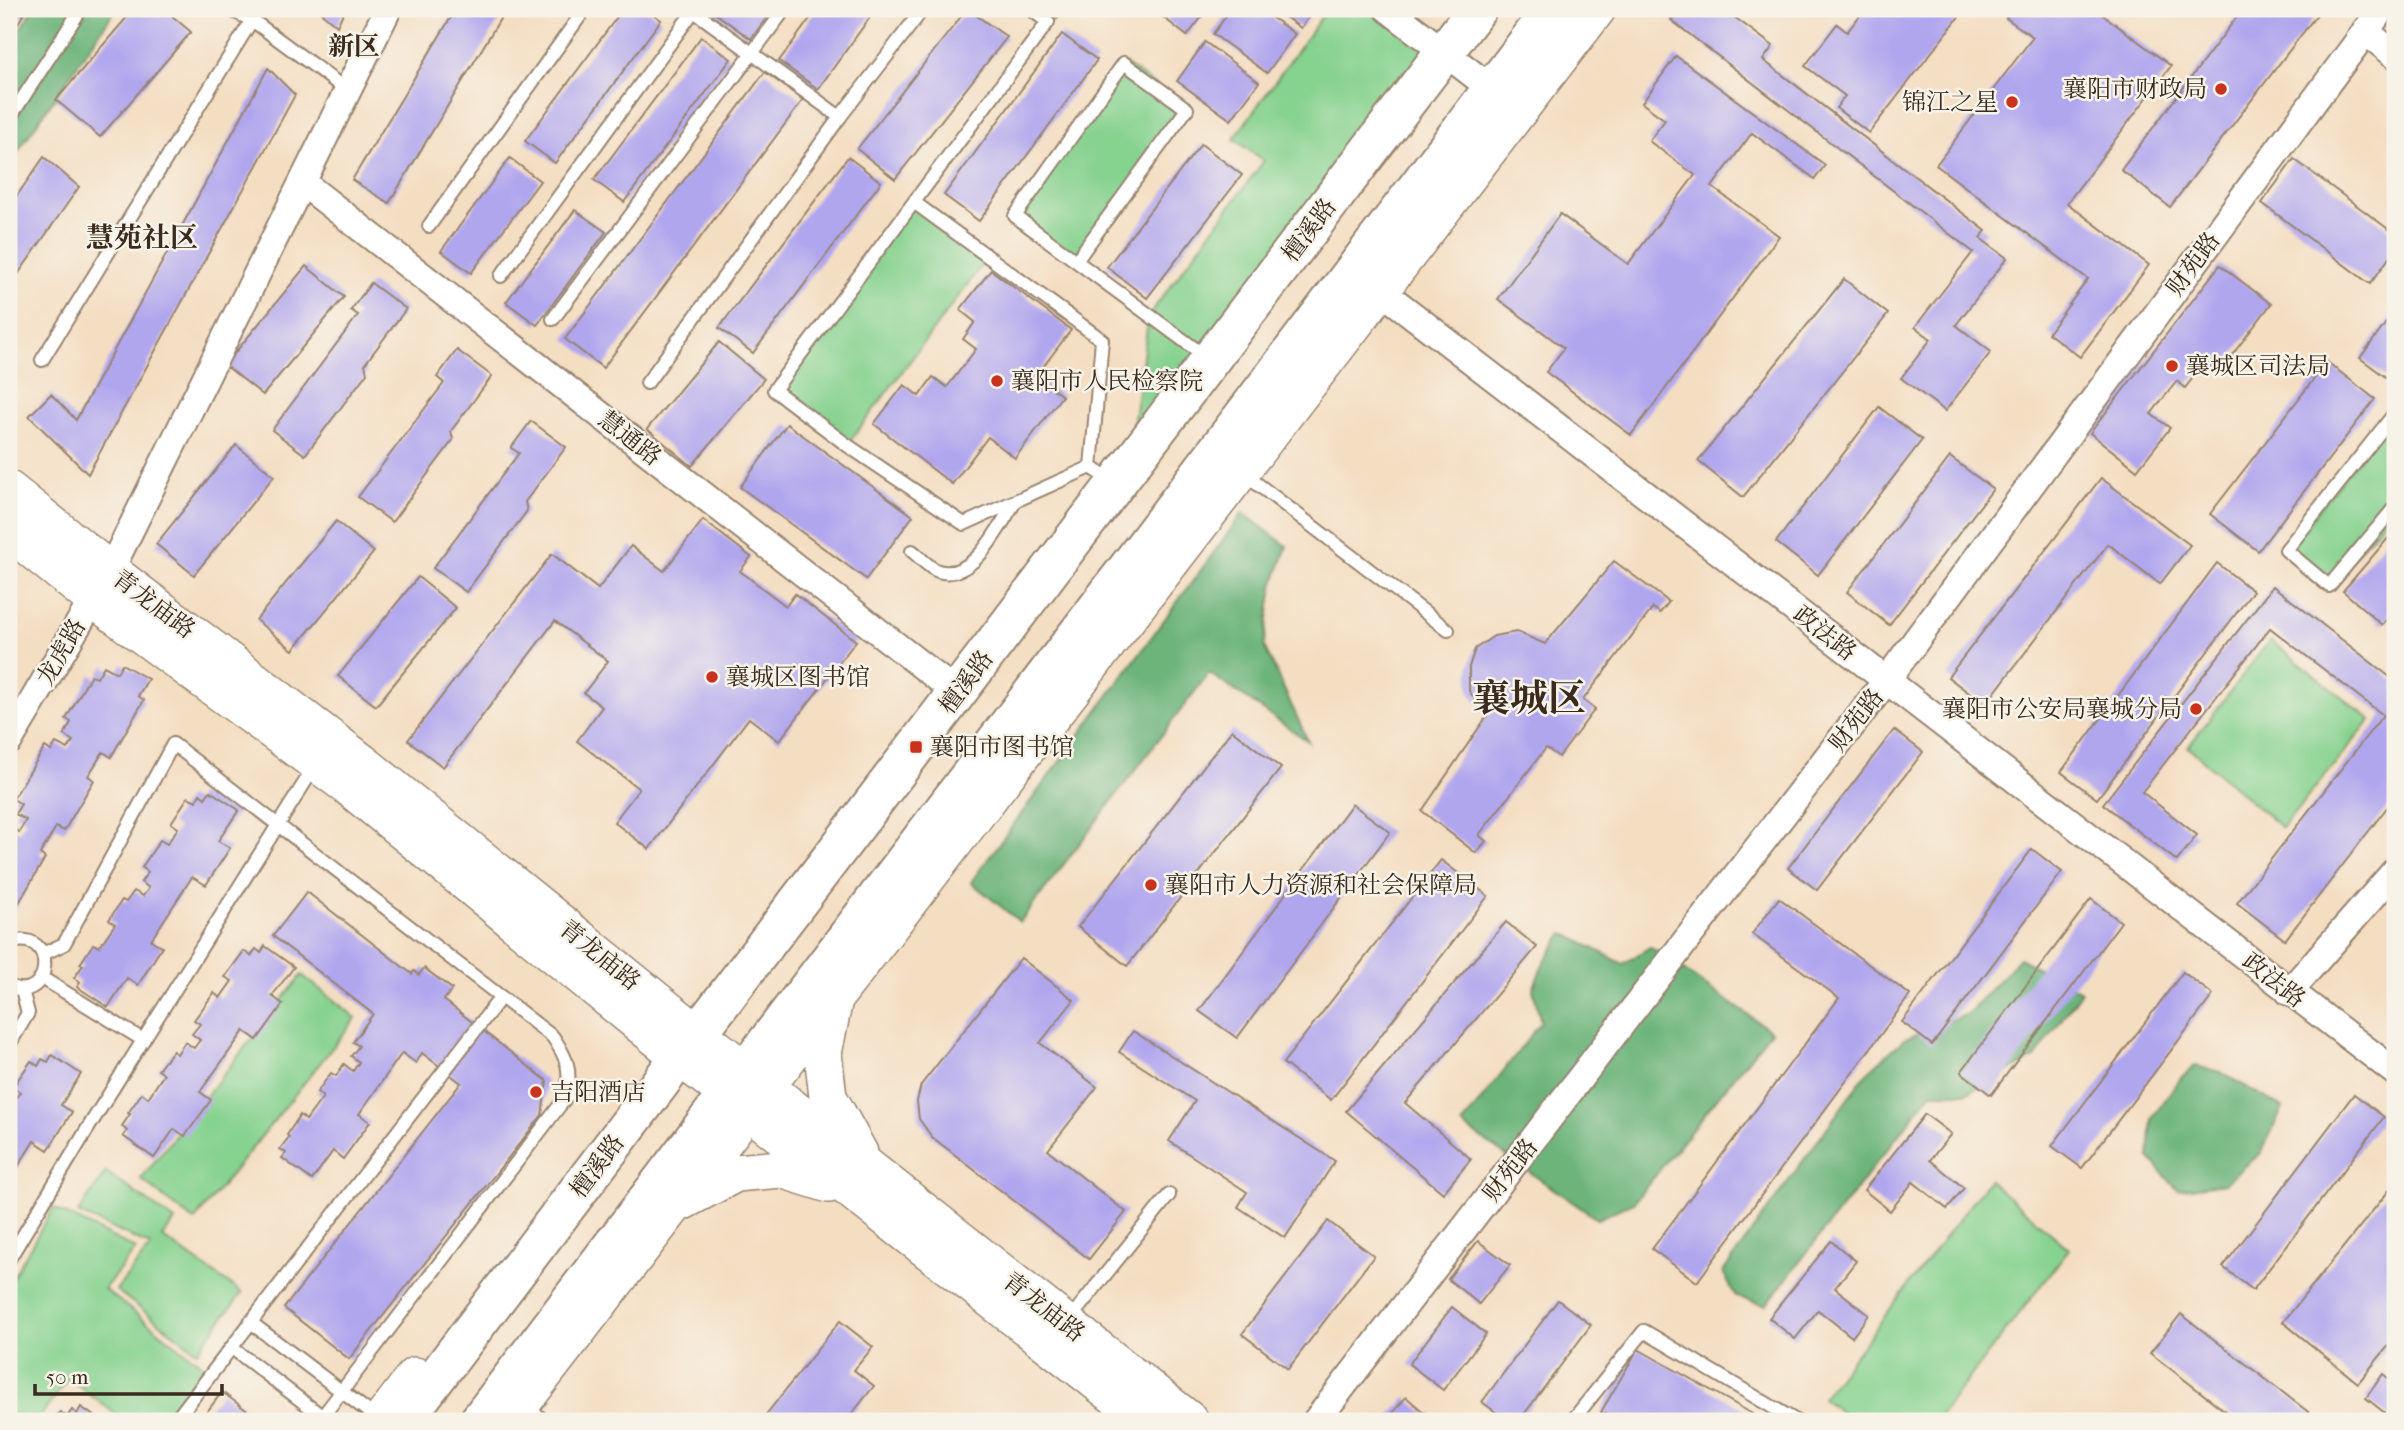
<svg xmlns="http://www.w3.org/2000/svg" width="2404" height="1430" font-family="'IM FELL French Canon','Noto Serif SC',serif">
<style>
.green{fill:#86d28f;stroke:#607e56;stroke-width:2}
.forest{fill:#6cb47a;stroke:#546f4c;stroke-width:2}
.building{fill:#b0a6ee}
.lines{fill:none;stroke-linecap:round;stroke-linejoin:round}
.lane-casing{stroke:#988470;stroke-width:16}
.street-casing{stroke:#988470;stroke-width:30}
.secondary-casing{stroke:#988470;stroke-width:40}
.primary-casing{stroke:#988470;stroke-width:42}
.lane{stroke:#fff;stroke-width:12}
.street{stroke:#fff;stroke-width:26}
.secondary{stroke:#fff;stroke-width:37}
.primary{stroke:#fff;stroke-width:38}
.poi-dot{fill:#c8321e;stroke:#f7f3e8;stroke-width:2.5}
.labels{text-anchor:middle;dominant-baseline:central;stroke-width:5;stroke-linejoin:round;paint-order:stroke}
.poi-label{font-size:24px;fill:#3b2a1e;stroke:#f7f3e8;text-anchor:start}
.street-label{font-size:24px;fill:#3b2a1e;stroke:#f7f3e8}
.neighbourhood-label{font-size:26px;font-weight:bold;fill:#3b2a1e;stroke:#f7f3e8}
.quarter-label{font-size:28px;font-weight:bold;fill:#3b2a1e;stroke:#f7f3e8}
.town-label{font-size:38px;font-weight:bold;fill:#3b2a1e;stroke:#f7f3e8}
</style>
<rect width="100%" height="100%" fill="#f7f3e8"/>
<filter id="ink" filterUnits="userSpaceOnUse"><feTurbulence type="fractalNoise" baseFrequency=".0143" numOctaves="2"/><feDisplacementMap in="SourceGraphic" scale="14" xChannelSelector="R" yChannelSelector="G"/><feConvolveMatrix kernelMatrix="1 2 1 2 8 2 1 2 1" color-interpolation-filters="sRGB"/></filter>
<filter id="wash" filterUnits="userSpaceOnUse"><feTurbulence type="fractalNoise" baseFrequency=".00686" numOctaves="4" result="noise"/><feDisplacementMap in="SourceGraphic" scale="28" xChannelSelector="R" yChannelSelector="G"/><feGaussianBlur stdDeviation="1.57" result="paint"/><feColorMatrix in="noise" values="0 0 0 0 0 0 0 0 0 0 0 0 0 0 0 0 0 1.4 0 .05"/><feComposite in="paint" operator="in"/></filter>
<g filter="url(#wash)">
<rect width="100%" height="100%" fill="#f4dec2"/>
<g class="green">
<path d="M1327 9H1387L1432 43 1131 440 1149 315 1264 161 1234 139Z"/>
<path d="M1124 63 1187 109 1076 261 1015 216Z"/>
<path d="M915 203 988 257 847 445 774 390Z"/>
<path d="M2395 413V507L2329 586 2286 550Z"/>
<path d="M2270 640 2371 720 2282 828 2188 747Z"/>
<path d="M302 975 356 1018 194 1221 141 1179Z"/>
<path d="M106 1172 175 1221 162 1237 242 1293 197 1351 116 1290 151 1246 78 1213Z"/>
<path d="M1989 1180 2069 1249 1936 1421H1852L1822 1398Z"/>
<path d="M53 1208 136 1249 104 1289 205 1367 160 1421H125L69 1379 37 1421H9V1284Z"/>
</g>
<g class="forest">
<path d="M33 9H116L9 164V45Z"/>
<path d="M1243 513 1287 546 1273 586 1264 646 1308 741 1209 673 1020 922 971 882Z"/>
<path d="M1564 933 1623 964 1650 947 1771 1031 1634 1202 1597 1219 1462 1125 1541 1022 1533 989 1544 962Z"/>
<path d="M2019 958 2081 991 2035 1058 1967 1093H1931L1766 1305 1736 1297 1723 1272 1865 1075 1904 1039 1968 1014Z"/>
<path d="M2195 1066 2220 1072 2283 1108 2261 1153 2225 1183 2178 1190 2149 1158 2152 1118 2181 1078Z"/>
</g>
<g id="blocks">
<g class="building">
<path d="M9 9H27L9 37Z"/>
<path d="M134 9H164L191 32 100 137 56 100Z"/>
<path d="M317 9H345L337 26Z"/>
<path d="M456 9H506L389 203 352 180Z"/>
<path d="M623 9H646L661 20 555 163 525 141Z"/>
<path d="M714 9H773L751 39 712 11Z"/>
<path d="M817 9H876L818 89 779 61Z"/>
<path d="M967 9 1007 37 895 179 857 149Z"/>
<path d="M1043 9H1064L1057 19Z"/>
<path d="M1156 9H1208L1187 36 1154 10Z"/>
<path d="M1231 9H1260L1295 34 1267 73 1213 34Z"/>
<path d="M1274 9H1315L1301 28Z"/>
<path d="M1680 9H1732L1729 13 1773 46 1763 60 1986 231 1980 238 2007 258 1956 325 1991 352 1945 411 1901 378 1931 339 1915 327 1973 252 1671 20Z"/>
<path d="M1865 9H1965L1869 133 1836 108 1845 96 1805 66 1837 24 1847 32Z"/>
<path d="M2013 9H2095L2171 66 2067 203 2149 265 2080 357 2048 333 2088 279 1936 165 2033 37 2006 18Z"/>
<path d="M2243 9H2321L2170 207 2121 170Z"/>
<path d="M1062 34 1097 60 979 221 944 195Z"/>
<path d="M701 37 731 59 624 202 594 180Z"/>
<path d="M1205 42 1259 82 1231 120 1177 81Z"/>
<path d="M1676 56 1825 165 1815 179 1752 133 1712 187 1779 236 1631 435 1546 372 1564 348 1498 299 1560 214 1628 264 1695 175 1649 141 1665 120 1642 103Z"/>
<path d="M268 68 295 95 88 474 29 416 51 394 76 420Z"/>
<path d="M765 72 803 100 603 368 565 339Z"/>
<path d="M1201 144 1242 175 1147 298 1107 267Z"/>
<path d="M44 157 79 187 9 287V207Z"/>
<path d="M848 157 881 182 753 353 719 328Z"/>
<path d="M510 158 540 181 471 273 441 251Z"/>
<path d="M2294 159 2395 234V250L2370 284 2262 203Z"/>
<path d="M575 210 606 232 537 325 506 302Z"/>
<path d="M2220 265 2271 304 2219 372 2206 361 2185 388 2177 381 2151 414 2170 428 2137 470 2090 433Z"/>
<path d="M306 266 344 297 263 395 225 365Z"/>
<path d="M991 270 1071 330 1036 376 1062 396 1015 458 988 437 952 484 874 424 904 385 919 396 933 377 947 387 976 349 963 339 975 322 960 310Z"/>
<path d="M1844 279 1888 314 1743 497 1698 461Z"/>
<path d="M371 283 406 309 365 364 367 373 305 455 272 430 358 315 351 310Z"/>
<path d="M2395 311V384L2360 358Z"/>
<path d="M719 342 764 379 692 466 647 429Z"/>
<path d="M457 350 492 376 451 431 453 440 392 522 358 497 444 383 437 377Z"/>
<path d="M2327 362 2375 399 2258 551 2210 514Z"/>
<path d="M1879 407 1922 440 1818 575 1776 542Z"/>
<path d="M531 421 566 447 525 502 527 511 466 592 433 568 519 453 511 448Z"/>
<path d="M787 424 913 516 866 579 740 487Z"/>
<path d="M236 445 274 476 194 575 156 544Z"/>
<path d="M1950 457 1993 489 1889 625 1847 592Z"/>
<path d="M2101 478 2190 545 2160 584 2108 544 1985 705 1948 677Z"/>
<path d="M703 520 751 557 740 571 786 606 795 594 856 641 779 741 749 718 649 849 614 822 639 789 577 741 602 707 584 693 608 661 555 621 443 767 408 740 552 554 598 589 631 546 664 571Z"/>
<path d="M336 521 374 552 293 650 256 620Z"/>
<path d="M2395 530V610L2382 625 2343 591Z"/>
<path d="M1614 561 1669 602 1660 613 1653 608 1583 700 1595 709 1559 757 1546 748 1479 835 1486 841 1476 853 1422 811 1487 716 1469 691V667L1475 649 1494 636 1517 632 1545 644Z"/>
<path d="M2217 563 2253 591 2097 799 2061 772Z"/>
<path d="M418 577 456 608 376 706 338 676Z"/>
<path d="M2273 586 2395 681V797L2285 940 2237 903 2383 715 2270 628 2142 792 2197 835 2177 861 2103 804Z"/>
<path d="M122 664 148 679 138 696 144 700 111 757 103 752 88 776 94 780 64 831 56 827 40 854 45 858 13 913 9 910V826L19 832 26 820 15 814 21 804 13 799 45 747 51 751 56 743 68 749 73 741 64 735 71 722 66 719 91 675 97 678 104 666 117 673Z"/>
<path d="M1232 730 1281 768 1127 966 1078 927Z"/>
<path d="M1894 730 1923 752 1817 890 1788 868Z"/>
<path d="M210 791 239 810 218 841 230 848 206 885 192 877 151 940 162 947 138 985 127 978 108 1007 77 987 80 982 74 978 83 965 80 964 93 944 99 947 115 924 109 920 122 900 126 902 134 891 143 896 149 888 141 882 148 872 142 867 160 840 167 844 178 828 171 823 188 797 196 801 200 794 205 798Z"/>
<path d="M1352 804 1390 832 1237 1038 1199 1011Z"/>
<path d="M2032 849 2062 872 1932 1045 1902 1022Z"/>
<path d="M1441 860 1488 896 1331 1100 1283 1063Z"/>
<path d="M307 892 412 974 414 971 419 975 424 968 452 989 444 1000 547 1081 542 1115 349 1359 284 1308 461 1083 422 1053 416 1063 402 1053 359 1114 370 1122 343 1159 333 1151 312 1180 282 1158 286 1153 280 1149 289 1137 287 1135 300 1115 306 1120 323 1097 317 1092 331 1073 336 1076 344 1064 353 1071 359 1062 351 1056 359 1046 353 1042 373 1014 273 936Z"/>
<path d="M1779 898 1910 995 1697 1282 1652 1249 1839 998 1752 934Z"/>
<path d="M2091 899 2121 922 1991 1095 1961 1072Z"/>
<path d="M1506 922 1537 947 1405 1103 1471 1159 1443 1193 1346 1111Z"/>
<path d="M265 946 294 967 272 996 283 1004 257 1040 244 1031 200 1092 211 1100 185 1136 174 1129 154 1158 123 1136 127 1131 122 1126 130 1114 128 1113 142 1093 148 1098 164 1074 158 1070 173 1051 177 1054 185 1042 194 1048 200 1040 192 1034 200 1024 194 1020 214 993 220 998 232 981 225 977 244 951 251 956 256 949 261 953Z"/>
<path d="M1021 958 1074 1000 1040 1043 1097 1087 1048 1150 1126 1212 1089 1259 932 1137 919 1119 917 1101 921 1085Z"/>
<path d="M2183 972 2213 995 2082 1168 2052 1146Z"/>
<path d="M1133 1031 1335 1161 1285 1238 1238 1207 1247 1192 1169 1141 1195 1101 1119 1052Z"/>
<path d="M52 1055 81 1074 61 1105 72 1112 48 1150 34 1141 9 1181V1109L20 1092 13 1087 31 1061 38 1066 42 1059 48 1062Z"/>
<path d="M2354 1094 2384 1117 2253 1290 2223 1267Z"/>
<path d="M1925 1114 1951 1134 1930 1160 1964 1188 1947 1209 1913 1182 1890 1211 1864 1190Z"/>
<path d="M2395 1183V1338L2358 1383 2283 1322Z"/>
<path d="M1328 1221 1374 1256 1288 1369 1242 1334Z"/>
<path d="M1478 1241 1510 1265 1479 1304 1448 1279Z"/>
<path d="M1831 1241 1856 1261 1835 1288 1869 1315 1852 1337 1818 1310 1795 1339 1769 1318Z"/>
<path d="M1558 1300 1591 1325 1519 1421H1508L1482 1402Z"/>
<path d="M1452 1307 1486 1334 1443 1390 1409 1364Z"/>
<path d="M2181 1314 2320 1421H2238L2150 1353Z"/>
<path d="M840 1321 873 1347 854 1370 874 1386 846 1421H761Z"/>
<path d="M1638 1349 1765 1421H1618L1601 1412Z"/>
<path d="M2383 1374 2395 1384V1421L2366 1398Z"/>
<path d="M222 1392 261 1421H200Z"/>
<path d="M1406 1397 1434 1421H1386Z"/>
<path d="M81 1407 101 1421H53L60 1412 67 1417 72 1410 77 1414Z"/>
</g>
</g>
</g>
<g filter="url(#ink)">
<use href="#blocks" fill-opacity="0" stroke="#988470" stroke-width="2"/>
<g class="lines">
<g class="lane-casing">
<g id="lane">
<path d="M229 9 252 20 348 91"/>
<path d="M691 9 840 117 923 9"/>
<path d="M1030 9 1048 22 774 390 847 445 964 524 1091 467 1112 481"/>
<path d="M9 119 81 9"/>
<path d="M915 203 1102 340 1091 467"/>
<path d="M429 226 585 9"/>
<path d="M1076 261 1187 109 1124 63 1015 216 1198 351"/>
<path d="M501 276 695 9"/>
<path d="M553 319 785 9"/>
<path d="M42 360 252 20 256 9"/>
<path d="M647 383 840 117"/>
<path d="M2395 413 2286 550 2329 586 2395 507"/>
<path d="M1243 473 1448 630"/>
<path d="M912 551C920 557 929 568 938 571 974 582 999 526 1015 502"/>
<path d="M9 943C59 926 53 1006 9 986"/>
<path d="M43 954 64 944 173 744 553 1037C568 1060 571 1068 567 1096L319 1421"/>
<path d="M42 978 143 1040"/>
<path d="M9 1045 28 1013 22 990"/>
<path d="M9 1259 88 1128 315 766"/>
<path d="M1069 1320 1169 1195"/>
<path d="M250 1322 378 1419"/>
<path d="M232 1348 327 1420"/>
<path d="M523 1405 545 1421"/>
<path d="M175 1421 501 997"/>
<path d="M1572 1421 1644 1331 1796 1421"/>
</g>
</g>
<g class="street-casing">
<g id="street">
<path d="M1388 9 1492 89"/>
<path d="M2365 31 2395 55"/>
<path d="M303 183 957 693"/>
<path d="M1367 280 2395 1072"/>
<path d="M9 741 110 571 388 9"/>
<path d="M2289 992 2395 871"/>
<path d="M1316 1421 1886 681 2382 9"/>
</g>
</g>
<g class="secondary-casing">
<g id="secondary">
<path d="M9 490 110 571 364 764 668 1010 1190 1421"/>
<path d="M9 531 92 598 345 784 680 1057 1147 1421"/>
<path d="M833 1004 823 1053 828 1097 859 1153"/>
<path d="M683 1201 736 1173 781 1169 829 1184"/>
<path d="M381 1421 415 1376"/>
<path d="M508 1421 1597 9"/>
</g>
</g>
<g class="primary-casing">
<g id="primary">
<path d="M403 1421 1477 9"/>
<path d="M479 1421 1553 9"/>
</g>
</g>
<use href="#lane" class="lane"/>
<use href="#street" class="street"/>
<use href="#secondary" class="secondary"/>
<use href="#primary" class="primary"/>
</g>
</g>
<g class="poi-dot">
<circle cx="2221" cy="89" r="7"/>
<circle cx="2012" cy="102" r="7"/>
<circle cx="2172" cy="366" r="7"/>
<circle cx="997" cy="381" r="7"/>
<circle cx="712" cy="677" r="7"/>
<circle cx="2196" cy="709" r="7"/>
<rect x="909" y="740" width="14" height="14" rx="3.5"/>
<circle cx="1151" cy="885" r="7"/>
<circle cx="536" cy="1092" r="7"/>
</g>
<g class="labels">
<g class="poi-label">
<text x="2207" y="89" text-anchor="end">襄阳市财政局</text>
<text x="1998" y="102" text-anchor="end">锦江之星</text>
<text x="2186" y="366">襄城区司法局</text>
<text x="1011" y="381">襄阳市人民检察院</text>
<text x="726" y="677">襄城区图书馆</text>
<text x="2182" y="709" text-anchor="end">襄阳市公安局襄城分局</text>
<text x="930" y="747">襄阳市图书馆</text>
<text x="1165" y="885">襄阳市人力资源和社会保障局</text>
<text x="550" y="1092">吉阳酒店</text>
</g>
<g class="street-label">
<text transform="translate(1309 230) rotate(-53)">檀溪路</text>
<text transform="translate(2193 264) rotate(-54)">财苑路</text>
<text transform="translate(630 438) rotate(38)">慧通路</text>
<text transform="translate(154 604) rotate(37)">青龙庙路</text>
<text transform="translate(1825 633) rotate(38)">政法路</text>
<text transform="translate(61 652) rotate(-60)">龙虎路</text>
<text transform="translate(966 682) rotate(-53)">檀溪路</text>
<text transform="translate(1856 720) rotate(-52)">财苑路</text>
<text transform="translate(600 955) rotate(39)">青龙庙路</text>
<text transform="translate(2274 980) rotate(38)">政法路</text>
<text transform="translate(597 1166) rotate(-53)">檀溪路</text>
<text transform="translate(1510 1170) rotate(-52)">财苑路</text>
<text transform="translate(1044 1307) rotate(38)">青龙庙路</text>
</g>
<g class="neighbourhood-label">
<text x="354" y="46">新区</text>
</g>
<g class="quarter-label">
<text x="142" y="237">慧苑社区</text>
</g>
<g class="town-label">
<text x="1529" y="698">襄城区</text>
</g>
</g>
<rect width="2404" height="1430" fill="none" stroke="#f7f3e8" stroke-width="35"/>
<path d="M35 1384v10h187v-10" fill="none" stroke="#3b2a1e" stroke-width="3.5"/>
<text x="46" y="1384" font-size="21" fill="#3b2a1e" stroke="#f7f3e8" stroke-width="5" paint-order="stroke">50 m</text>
</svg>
